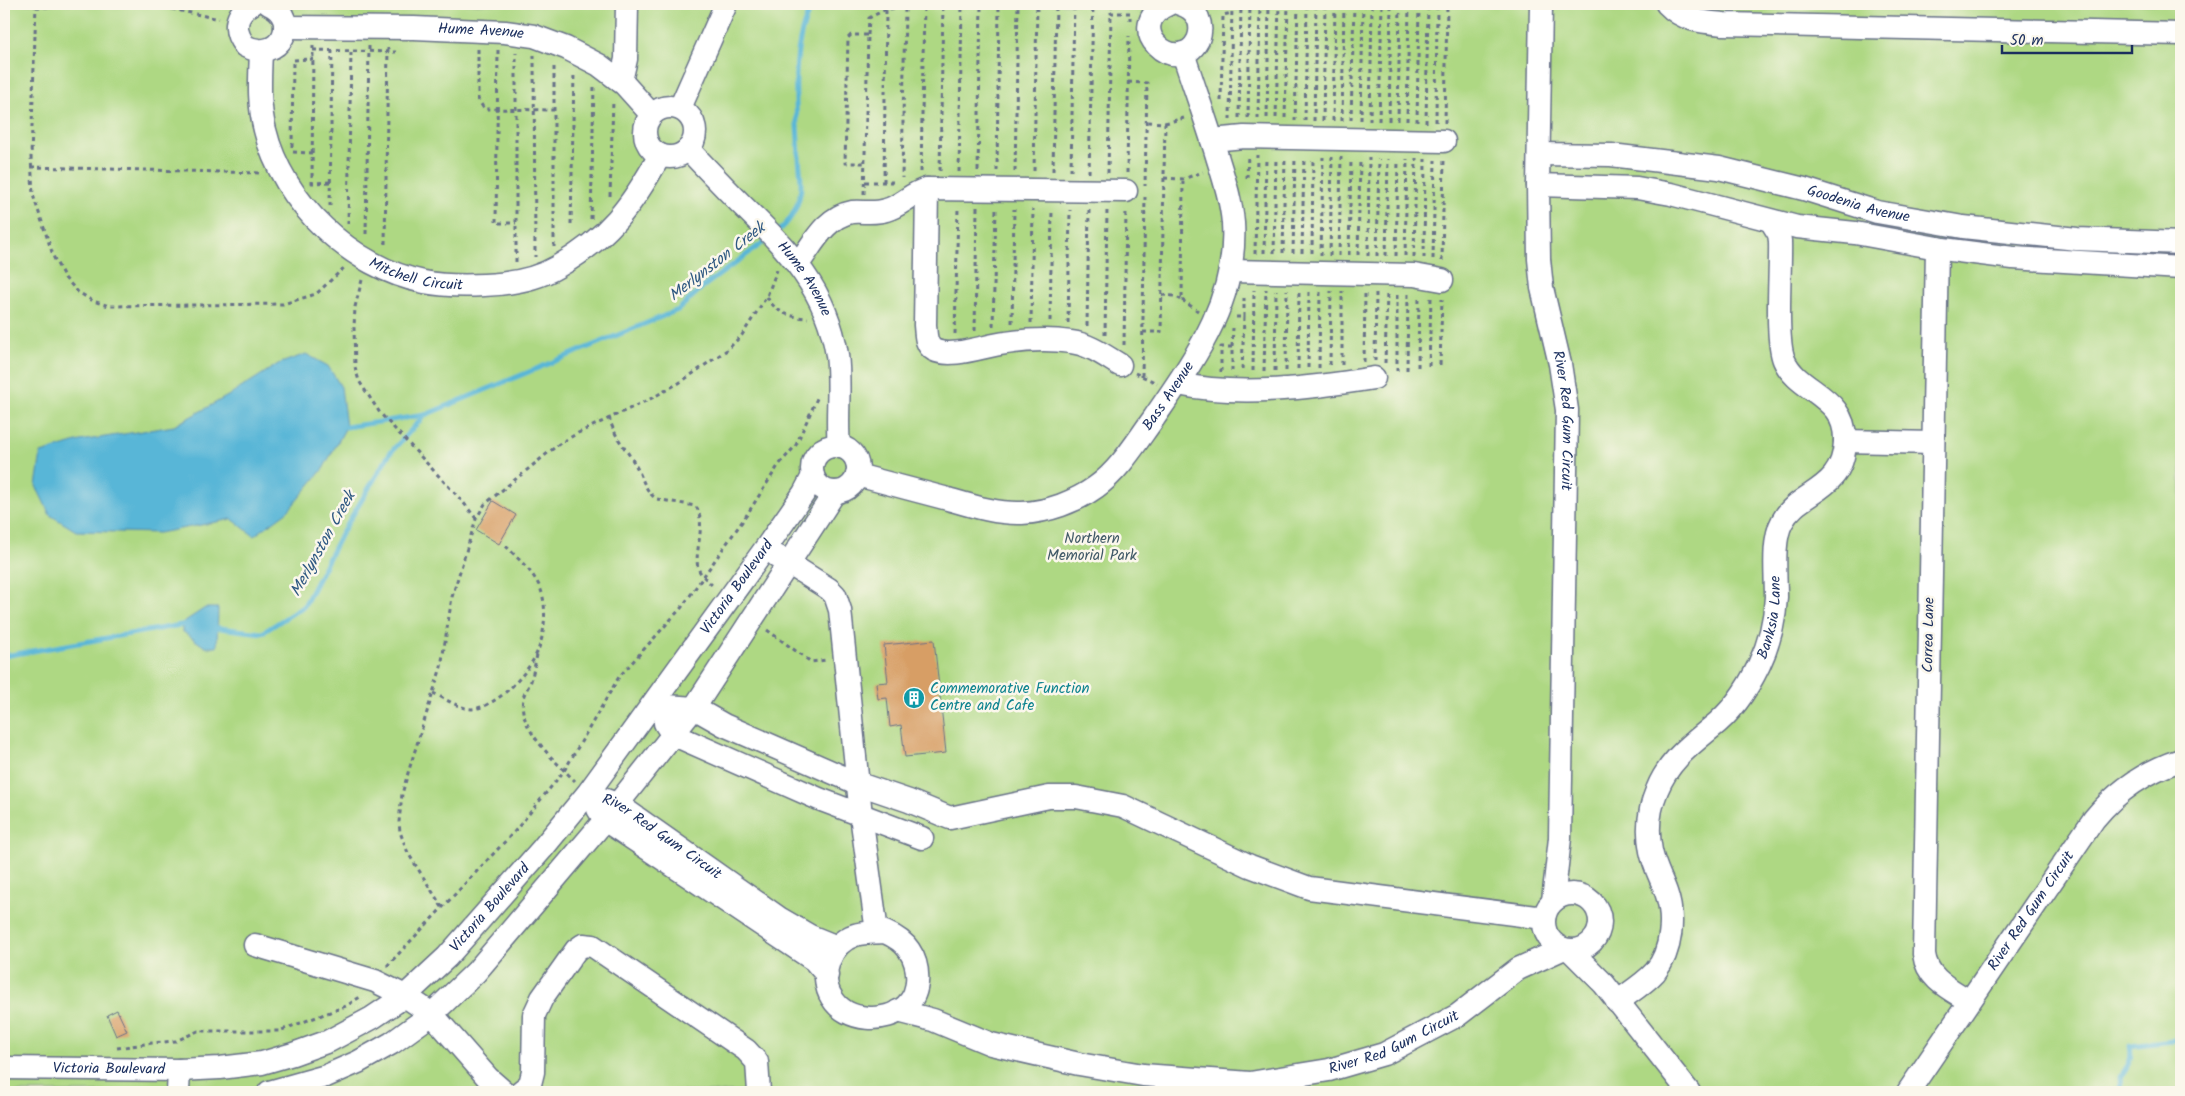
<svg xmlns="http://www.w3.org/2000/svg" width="2185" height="1096" font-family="Kalam,sans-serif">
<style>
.green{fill:#aed883;stroke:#648470}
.water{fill:#59b6d7;stroke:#3a729a}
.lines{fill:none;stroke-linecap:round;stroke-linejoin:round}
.stream{stroke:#59b6d7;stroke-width:5}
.building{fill:#d79e65}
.minor-casing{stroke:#677188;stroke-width:25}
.path{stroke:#677188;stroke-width:3;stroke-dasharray:4 4;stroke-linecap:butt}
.minor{stroke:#fff;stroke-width:22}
.labels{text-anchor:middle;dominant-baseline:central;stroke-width:5;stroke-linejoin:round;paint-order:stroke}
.street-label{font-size:15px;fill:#1b2f5e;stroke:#fbf7ec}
.park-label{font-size:15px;fill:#405967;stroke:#fbf7ec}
.culture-label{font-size:15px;fill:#0d838f;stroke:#fbf7ec;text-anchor:start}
.water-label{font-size:16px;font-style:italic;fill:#2e5882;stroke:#fbf7ec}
</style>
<rect width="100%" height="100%" fill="#fbf7ec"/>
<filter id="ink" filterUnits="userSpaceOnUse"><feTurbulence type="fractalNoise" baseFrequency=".02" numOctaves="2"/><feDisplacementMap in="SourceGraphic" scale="10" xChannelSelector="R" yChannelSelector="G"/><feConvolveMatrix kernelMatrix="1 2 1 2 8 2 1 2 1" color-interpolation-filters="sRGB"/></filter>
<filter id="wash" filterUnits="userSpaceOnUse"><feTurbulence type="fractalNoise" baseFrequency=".0096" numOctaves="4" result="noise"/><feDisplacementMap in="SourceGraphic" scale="20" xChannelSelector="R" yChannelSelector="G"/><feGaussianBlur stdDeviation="1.12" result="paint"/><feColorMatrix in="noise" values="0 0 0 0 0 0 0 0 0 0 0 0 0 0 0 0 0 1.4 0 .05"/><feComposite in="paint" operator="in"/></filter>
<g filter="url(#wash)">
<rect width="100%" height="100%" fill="#f4ebd5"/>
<rect class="green" x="4" y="4" width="2177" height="1088"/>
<g class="water">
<path d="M306 354 328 366 341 387 346 427 323 469 288 511 254 536 232 519 159 533 76 531 50 515 36 486 41 453 80 441 174 426 233 393 278 364Z"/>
<path d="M205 608H218L217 647H205L182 631V623Z"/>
</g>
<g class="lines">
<g class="stream">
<path d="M777 232C789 223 797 209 800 194 803 182 799 167 799 155 796 110 789 44 813 4"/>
<path d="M346 427 425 415 678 310 704 286 768 239"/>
<path d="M211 627 262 633 304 606 340 536 390 453 425 415"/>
<path d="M4 656 187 624"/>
<path d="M2121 1092 2120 1077C2128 1066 2133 1060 2130 1046L2181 1040"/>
</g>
</g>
<g id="blocks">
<g class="building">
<path d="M493 501 516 515 499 544 476 530Z"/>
<path d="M934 640 946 753 905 757 901 725 890 727 887 698 878 699 876 683 888 682 884 645Z"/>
<path d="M117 1010 127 1031 116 1036 107 1015Z"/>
</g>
</g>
</g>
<g filter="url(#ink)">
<use href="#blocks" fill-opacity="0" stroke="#677188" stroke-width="1"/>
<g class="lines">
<g class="minor-casing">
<g id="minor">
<path d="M252 4C235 14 232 30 245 46 280 64 302 19 269 4"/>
<path d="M1169 4C1119 26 1177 80 1198 40 1201 33 1201 25 1198 18 1194 10 1187 6 1180 4"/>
<path id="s1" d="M1541 4 1538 185 1539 259 1542 288 1560 364 1567 410 1560 838 1553 901"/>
<path d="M1667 4C1683 21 1702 22 1724 24L2181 34"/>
<path id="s2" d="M285 27 414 28 505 32 534 36 566 48 599 65 624 84 651 114"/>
<path id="s3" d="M261 51C260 78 258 104 265 130 282 202 352 268 424 282 444 286 464 286 484 285 509 284 535 280 557 267 608 238 632 206 660 155"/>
<path d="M621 81 626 59 627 4"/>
<circle cx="670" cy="132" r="25"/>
<path d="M680 108 726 4"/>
<path d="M1212 140 1244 137 1444 141"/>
<path id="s4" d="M688 149C707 169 725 188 744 207 789 251 827 290 837 355 841 386 836 416 839 447"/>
<path id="s5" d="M1539 154 1611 155 1719 168 1804 189 1877 212 1963 227 2077 239 2181 243"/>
<path d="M1538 185 1637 188 1671 194 1797 227 1855 233 1943 249 2013 258 2181 268"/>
<path d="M927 189 925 325C926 334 925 345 934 350 952 359 986 345 1006 343 1026 340 1051 339 1071 342 1089 344 1105 356 1120 365"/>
<path d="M1937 248 1924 954C1927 979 1950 989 1969 1001"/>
<path d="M798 264C813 244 825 217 852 212 863 211 875 214 886 210 901 206 911 193 927 189L1126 191"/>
<path d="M1230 271 1414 275 1442 280"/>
<path d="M1178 384C1239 397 1312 388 1374 378"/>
<path d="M1845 441 1933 443"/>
<circle cx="835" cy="469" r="23"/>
<path id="s6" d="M857 475C888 483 918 491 948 499 972 506 997 514 1022 513 1048 512 1075 502 1096 487 1120 470 1137 441 1154 418 1195 358 1238 300 1233 223 1231 199 1223 176 1216 153 1206 120 1194 87 1183 53"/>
<path d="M777 556 829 589 835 595 840 610 861 815 877 932"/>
<path d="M653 705 694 708 724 725 859 784 909 801 950 818 1049 797H1076L1123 806 1250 866 1309 888 1544 918"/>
<path d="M665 723 672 734 819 799 922 838"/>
<path id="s7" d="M603 799 617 804 779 918 810 936 837 947"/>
<path d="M598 809 605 820 814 960 827 975"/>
<circle cx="1572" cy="922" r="28"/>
<path d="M885 932C894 936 903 941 909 950 920 966 921 992 906 1006 886 1024 846 1022 832 998 818 976 830 943 855 935 864 932 875 933 885 932Z"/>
<path d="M255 945 375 981 405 996 432 1014 488 1078 504 1092"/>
<path d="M1570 950 1604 984 1689 1092"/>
<path id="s8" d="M1617 1002C1629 993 1644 984 1655 972 1672 951 1675 917 1666 892 1661 878 1654 866 1651 851 1647 831 1649 809 1657 790 1668 762 1689 746 1711 728 1732 712 1748 688 1759 665 1769 644 1775 620 1776 597 1776 576 1772 540 1782 522 1798 490 1843 493 1845 442 1847 395 1798 393 1784 360 1775 338 1781 269 1780 241L1779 234 1771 221"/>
<path id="s9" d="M898 1011 933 1020 991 1044 1079 1064 1143 1075 1250 1083 1329 1070 1384 1054 1458 1015 1518 969 1562 949"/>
<path id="s10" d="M4 1068 179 1070 220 1068 262 1063 293 1054 329 1041 372 1018 405 996 447 957 542 849 588 793 765 549 804 493 813 476"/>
<path d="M178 1092 179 1070"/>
<path d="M269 1092 326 1076 358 1062 392 1043 432 1014 476 972 605 820 694 708 835 492"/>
<path d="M520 1092 530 1084 533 1072 534 1015 542 998 576 950 583 945 593 946 746 1050 757 1062 759 1092"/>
<path id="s11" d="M1908 1092 2094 819C2117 791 2146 771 2181 760"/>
</g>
</g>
<g class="path">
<path d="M36 4 31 157 33 195 54 258 65 278 78 292 93 301 109 306 283 304 316 294 345 267"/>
<path d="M1111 4V13H1130V20"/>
<path d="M36 7 158 6 219 19"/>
<path d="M868 35 869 18 886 9 905 8 902 178"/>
<path d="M313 45 312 183 331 182"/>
<path d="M478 49V99L484 109 554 110"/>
<path d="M313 50 396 52"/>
<path d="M498 50 496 223H516"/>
<path d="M534 55 535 257"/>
<path d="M1128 82 1147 83 1145 186"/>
<path d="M1221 101 1223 15 1232 13"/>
<path d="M1239 118 1241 4"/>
<path d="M1248 118 1250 4"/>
<path d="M1267 118 1269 4"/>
<path d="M1276 118 1279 4"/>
<path d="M1285 118 1288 4"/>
<path d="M1258 119 1260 4"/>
<path d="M1230 120 1232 4"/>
<path d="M1351 120 1354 4"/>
<path d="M1361 120 1363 4"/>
<path d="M1295 121 1298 4"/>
<path d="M1305 121 1307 4"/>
<path d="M1314 121 1316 4"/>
<path d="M1323 121 1325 4"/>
<path d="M1333 121 1335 4"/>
<path d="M1342 121 1344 4"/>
<path d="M1370 121 1372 4"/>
<path d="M1379 121 1382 4"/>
<path d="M1389 121 1391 4"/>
<path d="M1398 121 1400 4"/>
<path d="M1407 121 1409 4"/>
<path d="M1417 122 1419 4"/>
<path d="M1436 122 1437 4"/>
<path d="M1165 123 1184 118"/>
<path d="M1426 123 1428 4"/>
<path d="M1445 123 1447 4"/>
<path d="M292 147 293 60 313 59"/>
<path d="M293 152 312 153"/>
<path d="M31 167 261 173"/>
<path d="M940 171 943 4"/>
<path d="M978 171 981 4"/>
<path d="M997 171 999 4"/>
<path d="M1015 171 1018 4"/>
<path d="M1034 171 1037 4"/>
<path d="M1053 171 1056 4"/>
<path d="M1071 171 1074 4"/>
<path d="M921 172 924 4"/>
<path d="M959 172 962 4"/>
<path d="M1089 173 1093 4"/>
<path d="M1108 173 1111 13"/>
<path d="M1127 173 1129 36"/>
<path d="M1164 178 1183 179 1203 172"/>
<path d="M1247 178 1248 154"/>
<path d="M865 182H897"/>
<path d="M884 182 886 9"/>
<path d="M864 194 868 35H851L848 38 845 163H865"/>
<path d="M610 196 613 100"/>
<path d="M330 206 332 47"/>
<path d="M591 219 594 86"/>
<path d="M348 224 351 51"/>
<path d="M571 224 574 73"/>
<path d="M366 234 369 46"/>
<path d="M385 244 388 47"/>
<path d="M554 247V63"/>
<path d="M1264 253 1266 157"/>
<path d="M1274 253 1276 157"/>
<path d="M1283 253 1285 157"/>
<path d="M1293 253 1295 157"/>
<path d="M1302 253 1304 157"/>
<path d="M1312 253 1313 157"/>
<path d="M1255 254 1257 155"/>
<path d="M1349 255 1351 159"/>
<path d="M1358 255 1360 159"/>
<path d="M1321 256 1323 157"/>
<path d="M1330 256 1332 157"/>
<path d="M1339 256 1341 157"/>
<path d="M1368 256 1369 157"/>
<path d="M1377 256 1379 159"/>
<path d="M1386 256 1388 159"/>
<path d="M1396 256 1398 160"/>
<path d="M1405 256 1407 159"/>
<path d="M1414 257 1416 158"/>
<path d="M1424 258 1425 159"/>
<path d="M1433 259 1435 160"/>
<path d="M1442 261 1444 159"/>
<path d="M516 262V53"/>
<path d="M362 280 355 307 354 328 355 367 359 381 380 413 463 502 478 521"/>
<path d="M1162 295 1174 296 1182 300 1183 179"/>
<path d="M767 297C776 313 790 317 808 318"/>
<path d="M1182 300 1198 311"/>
<path d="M1236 317H1244L1242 371"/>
<path d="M1244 317V298"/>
<path d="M1050 321 1052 209"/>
<path d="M1012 323 1014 209"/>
<path d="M1031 323 1033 209"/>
<path d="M1068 323 1070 210"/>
<path d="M993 326 996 209"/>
<path d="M1087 326 1089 209"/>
<path d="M975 331 977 207"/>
<path d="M1143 332H1161L1165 123 1146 122"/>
<path d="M955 334 958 208"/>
<path d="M1105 335 1107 209"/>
<path d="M1124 345 1126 209"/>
<path d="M1232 347 1233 328"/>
<path d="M1375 361 1376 292"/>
<path d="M1364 362 1365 293"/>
<path d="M1385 363 1387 292"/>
<path d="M1330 365 1331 291"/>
<path d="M1342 365V291"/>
<path d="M1440 365 1442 299"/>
<path d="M1429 366 1431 298"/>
<path d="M1418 367 1419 296"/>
<path d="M1308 368 1309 291"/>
<path d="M1319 368 1320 292"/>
<path d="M1298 369 1299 290"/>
<path d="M1407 370 1408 293"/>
<path d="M1253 371 1254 290"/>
<path d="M1264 371 1266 289"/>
<path d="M1275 371 1276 290"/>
<path d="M1286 371 1287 290"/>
<path d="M1397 371V292"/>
<path d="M1221 372V347H1232V372"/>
<path d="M1135 373 1157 383"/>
<path d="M1142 376 1145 197"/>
<path d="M609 417C616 441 625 446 636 466 643 478 645 492 657 499L695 506 697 508C707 529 691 558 700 572 703 577 709 582 714 587"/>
<path d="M767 630 811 662 826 660"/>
<path d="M537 655C535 664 533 673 531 681 529 687 524 692 523 699 517 728 556 762 575 781"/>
<path d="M433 693C444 698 460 709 472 709 497 707 529 673 538 650 545 633 547 607 541 590 534 572 518 559 505 545"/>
<path d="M442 907 408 853 400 832 399 822 402 794 408 773 441 667 452 597 476 519 485 504 559 444 578 433 650 399 679 383 727 350 742 335 767 296 777 270"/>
<path d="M387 966 515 831 564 771 619 677 682 607 746 516 778 466 796 445 818 396"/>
<path d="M117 1048 152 1043 176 1041 198 1031H279L346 1006 360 997"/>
</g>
<use href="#minor" class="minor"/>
</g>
</g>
<defs>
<g id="building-disc" transform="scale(1.125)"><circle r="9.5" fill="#0f9aa8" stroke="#fbf7ec"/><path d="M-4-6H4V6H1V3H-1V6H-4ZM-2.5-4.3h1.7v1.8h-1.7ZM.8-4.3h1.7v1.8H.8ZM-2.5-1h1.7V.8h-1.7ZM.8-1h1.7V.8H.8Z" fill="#fff"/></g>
</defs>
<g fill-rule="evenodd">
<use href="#building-disc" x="914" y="698"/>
</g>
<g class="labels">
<g class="street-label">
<text stroke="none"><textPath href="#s2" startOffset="196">Hume Avenue</textPath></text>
<text stroke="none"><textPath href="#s5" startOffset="325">Goodenia Avenue</textPath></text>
<text stroke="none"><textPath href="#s3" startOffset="301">Mitchell Circuit</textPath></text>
<text stroke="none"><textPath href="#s4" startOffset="175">Hume Avenue</textPath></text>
<text stroke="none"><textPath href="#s6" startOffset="366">Bass Avenue</textPath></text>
<text stroke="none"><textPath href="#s1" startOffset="419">River Red Gum Circuit</textPath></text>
<text stroke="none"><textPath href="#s10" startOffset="945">Victoria Boulevard</textPath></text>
<text stroke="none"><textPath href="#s8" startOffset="451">Banksia Lane</textPath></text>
<text transform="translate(1929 635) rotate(-89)">Correa Lane</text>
<text stroke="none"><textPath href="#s7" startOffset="70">River Red Gum Circuit</textPath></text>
<text stroke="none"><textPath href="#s10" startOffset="540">Victoria Boulevard</textPath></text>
<text stroke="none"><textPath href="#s11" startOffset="219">River Red Gum Circuit</textPath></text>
<text stroke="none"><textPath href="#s9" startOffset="512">River Red Gum Circuit</textPath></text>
<text stroke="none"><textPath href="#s10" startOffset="105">Victoria Boulevard</textPath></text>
</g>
<g class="park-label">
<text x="1092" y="539">Northern<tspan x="1092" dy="17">Memorial Park</tspan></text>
</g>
<g class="culture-label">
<text x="930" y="689">Commemorative Function<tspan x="930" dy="17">Centre and Cafe</tspan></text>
</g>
<g class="water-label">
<text transform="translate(717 262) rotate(-38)">Merlynston Creek</text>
<text transform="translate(323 544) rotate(-61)">Merlynston Creek</text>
</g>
</g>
<rect width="2185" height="1096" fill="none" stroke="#fbf7ec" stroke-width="20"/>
<path d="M2002 45v8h130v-8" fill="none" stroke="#1b2f5e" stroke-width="2.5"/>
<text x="2010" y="45" font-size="15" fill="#1b2f5e" stroke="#fbf7ec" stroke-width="4" paint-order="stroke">50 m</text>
</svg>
